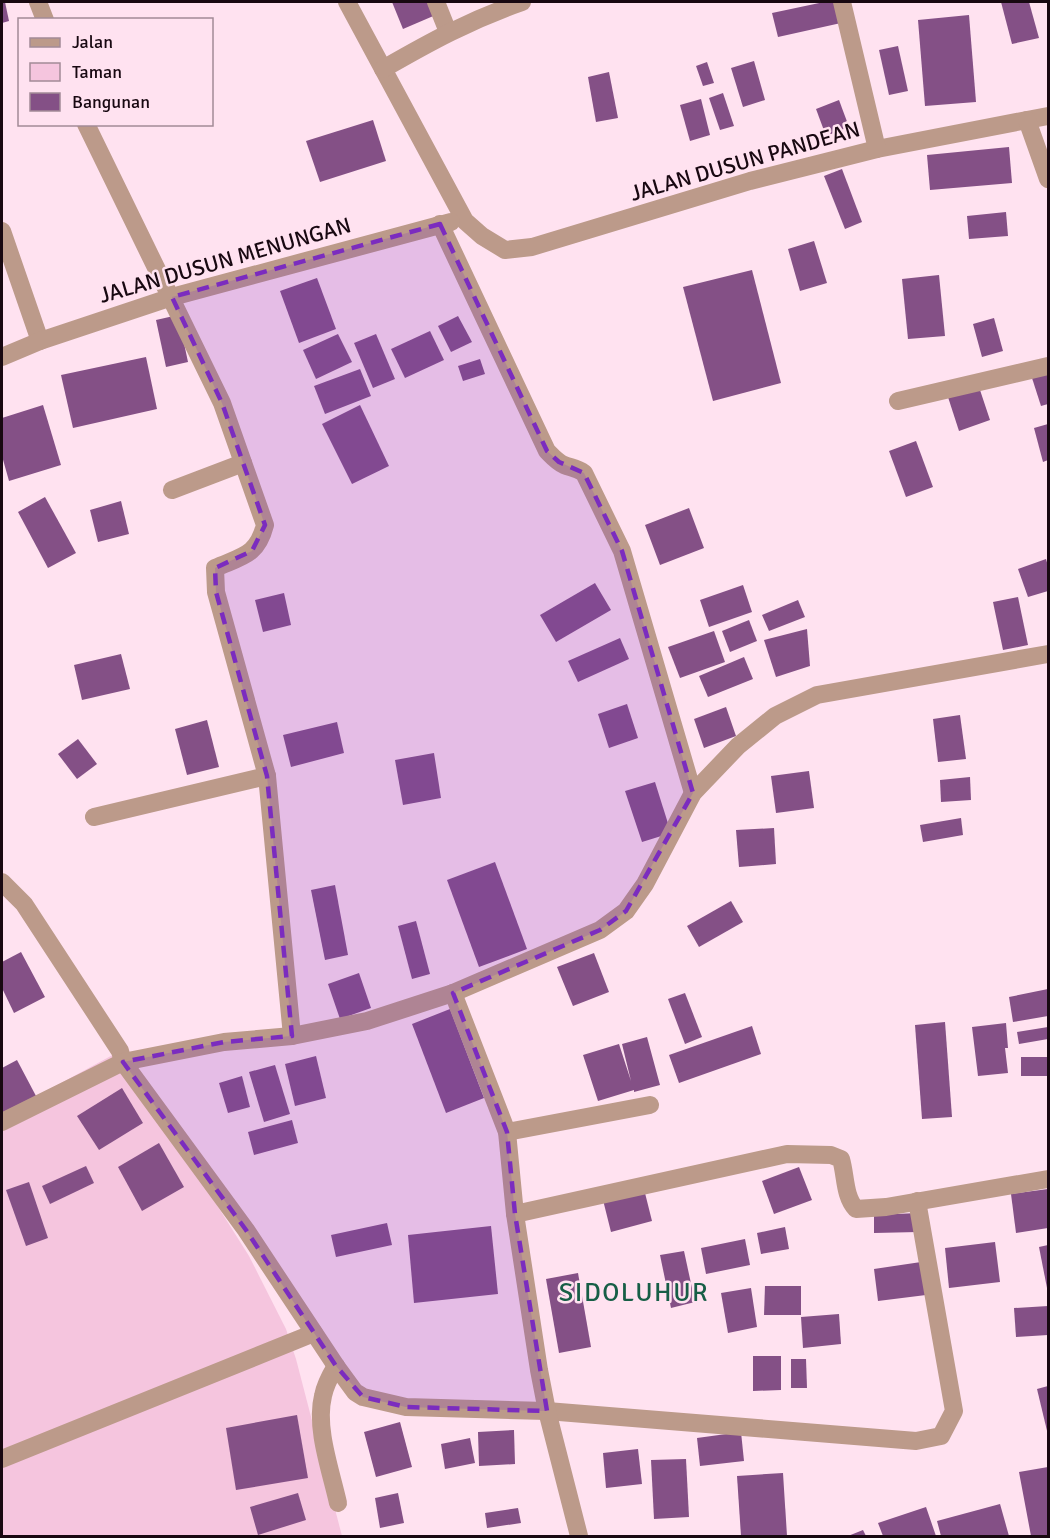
<svg xmlns="http://www.w3.org/2000/svg" width="1050" height="1538" font-family="Signika,sans-serif">
<style>
.green{fill:#f5c5de}
.building{fill:#845086}
.lines{fill:none;stroke-linecap:round;stroke-linejoin:round}
.minor{stroke:#bc9a8a;stroke-width:18}
.marked{fill:#7b2cbf;fill-opacity:0.2;stroke:#7b2cbf;stroke-width:4.5;stroke-dasharray:12 8;stroke-linejoin:round}
.labels{text-anchor:middle;dominant-baseline:central;stroke-width:5;stroke-linejoin:round;paint-order:stroke}
.street-label{font-size:22px;fill:#180811;stroke:#ffe2f0}
.quarter-label{font-size:26px;letter-spacing:1.5px;fill:#175e46;stroke:#ffe2f0}
</style>
<rect width="100%" height="100%" fill="#ffe2f0"/>
<path class="green" d="M120 1051 249 1256 286 1329 296 1359 342 1536H2V1115Z"/>
<g class="building">
<path d="M2 2H5L9 21 2 23Z"/>
<path d="M392 2H433L438 14 403 29Z"/>
<path d="M824 2H836L841 23 778 37 772 13Z"/>
<path d="M1001 2H1029L1039 38 1012 44Z"/>
<path d="M969 15 976 102 925 106 918 20Z"/>
<path d="M898 46 908 91 889 95 879 50Z"/>
<path d="M754 61 765 100 743 107 731 68Z"/>
<path d="M707 62 714 83 703 86 696 66Z"/>
<path d="M609 72 618 118 596 122 588 77Z"/>
<path d="M723 93 734 126 720 130 709 98Z"/>
<path d="M701 99 710 135 690 141 680 105Z"/>
<path d="M839 100 849 127 826 136 816 109Z"/>
<path d="M373 120 386 161 320 182 306 141Z"/>
<path d="M1009 147 1012 183 930 190 927 155Z"/>
<path d="M842 169 862 222 845 229 824 176Z"/>
<path d="M1006 212 1008 236 969 239 967 216Z"/>
<path d="M814 241 827 283 800 291 788 249Z"/>
<path d="M752 270 781 383 713 401 683 287Z"/>
<path d="M939 275 945 336 908 339 902 279Z"/>
<path d="M317 278 336 329 299 343 280 291Z"/>
<path d="M178 315 188 362 166 367 156 320Z"/>
<path d="M458 316 472 342 451 352 438 326Z"/>
<path d="M994 318 1003 351 982 357 973 324Z"/>
<path d="M430 331 444 360 405 378 391 349Z"/>
<path d="M338 334 352 362 316 379 303 350Z"/>
<path d="M376 334 395 379 373 388 354 343Z"/>
<path d="M146 357 157 409 73 428 61 375Z"/>
<path d="M480 359 485 374 463 381 458 366Z"/>
<path d="M360 369 371 396 325 414 314 386Z"/>
<path d="M1048 373V404L1041 406 1032 378Z"/>
<path d="M978 384 990 420 959 431 947 394Z"/>
<path d="M43 405 61 465 9 481 2 456V418Z"/>
<path d="M360 405 389 466 352 484 322 424Z"/>
<path d="M1048 424V460L1043 462 1034 428Z"/>
<path d="M916 441 933 487 906 497 889 451Z"/>
<path d="M45 497 76 553 48 568 18 512Z"/>
<path d="M121 501 129 534 98 542 90 510Z"/>
<path d="M689 508 704 548 660 565 645 525Z"/>
<path d="M1046 559 1048 566V591L1028 597 1018 569Z"/>
<path d="M595 583 611 610 556 642 540 615Z"/>
<path d="M743 585 752 612 709 627 700 600Z"/>
<path d="M284 593 291 625 263 632 255 600Z"/>
<path d="M1018 597 1028 645 1003 650 993 602Z"/>
<path d="M798 600 805 617 769 631 762 615Z"/>
<path d="M749 620 757 641 730 652 722 631Z"/>
<path d="M807 629 810 666 776 677 764 640Z"/>
<path d="M714 631 725 662 680 678 668 647Z"/>
<path d="M620 638 629 659 578 682 568 661Z"/>
<path d="M121 654 130 689 82 700 74 665Z"/>
<path d="M744 657 753 679 708 697 699 676Z"/>
<path d="M627 704 638 738 609 748 598 714Z"/>
<path d="M726 707 736 736 704 748 694 719Z"/>
<path d="M960 715 966 759 938 762 933 719Z"/>
<path d="M207 720 219 767 187 775 175 729Z"/>
<path d="M337 722 344 753 291 767 283 735Z"/>
<path d="M78 739 97 764 77 779 58 754Z"/>
<path d="M434 753 441 798 403 805 395 760Z"/>
<path d="M809 771 814 808 776 813 771 776Z"/>
<path d="M970 777 971 800 941 802 940 780Z"/>
<path d="M655 782 671 833 642 842 625 791Z"/>
<path d="M961 818 963 835 923 842 920 825Z"/>
<path d="M774 828 776 864 739 867 736 830Z"/>
<path d="M495 862 527 949 479 967 447 880Z"/>
<path d="M335 885 348 955 325 960 311 890Z"/>
<path d="M731 901 743 922 699 947 687 926Z"/>
<path d="M416 921 430 974 412 979 398 926Z"/>
<path d="M21 952 45 997 14 1013 2 988V962Z"/>
<path d="M594 953 609 992 573 1006 557 967Z"/>
<path d="M359 973 371 1008 340 1019 328 984Z"/>
<path d="M1048 989V1016L1013 1022 1009 997Z"/>
<path d="M685 993 702 1037 685 1044 668 999Z"/>
<path d="M450 1009 484 1098 446 1113 412 1024Z"/>
<path d="M945 1022 952 1117 922 1119 915 1025Z"/>
<path d="M1006 1023 1008 1048H1005L1008 1073 978 1076 972 1027Z"/>
<path d="M752 1026 761 1054 679 1083 669 1055Z"/>
<path d="M1048 1027V1039L1019 1044 1017 1032Z"/>
<path d="M647 1037 660 1085 634 1092V1090L598 1101 583 1055 619 1044 631 1081 622 1044Z"/>
<path d="M316 1056 326 1098 295 1106 285 1064Z"/>
<rect x="1021" y="1057" width="27" height="19"/>
<path d="M17 1060 36 1096 2 1115V1068Z"/>
<path d="M275 1065 290 1114 264 1122 249 1072Z"/>
<path d="M242 1076 250 1107 228 1113 219 1083Z"/>
<path d="M122 1088 143 1123 99 1150 77 1116Z"/>
<path d="M292 1120 298 1143 254 1155 248 1132Z"/>
<path d="M159 1143 184 1187 142 1211 118 1167Z"/>
<path d="M86 1166 94 1183 50 1204 42 1186Z"/>
<path d="M799 1167 812 1200 774 1214 762 1181Z"/>
<path d="M29 1182 48 1238 26 1246 6 1190Z"/>
<path d="M644 1189 652 1221 611 1232 603 1200Z"/>
<path d="M1048 1189V1228L1016 1233 1011 1194Z"/>
<path d="M918 1213V1232L874 1233V1215Z"/>
<path d="M387 1223 392 1245 336 1257 331 1235Z"/>
<path d="M491 1226 498 1294 414 1303 408 1235Z"/>
<path d="M785 1227 789 1249 761 1254 757 1233Z"/>
<path d="M745 1239 750 1265 706 1274 701 1248Z"/>
<path d="M995 1242 1000 1282 949 1288 945 1248Z"/>
<path d="M1048 1245V1288H1047L1039 1247Z"/>
<path d="M684 1251 695 1302 671 1308 660 1255Z"/>
<path d="M921 1262 926 1295 878 1301 874 1269Z"/>
<path d="M578 1273 591 1347 559 1353 546 1279Z"/>
<path d="M765 1286H801V1315H764Z"/>
<path d="M751 1288 757 1327 728 1333 721 1293Z"/>
<path d="M1048 1306V1335L1016 1337 1014 1308Z"/>
<path d="M839 1314 841 1344 803 1348 801 1317Z"/>
<path d="M753 1356H781V1390L753 1391Z"/>
<path d="M791 1359H806L807 1388H791Z"/>
<path d="M1048 1386V1435L1037 1389Z"/>
<path d="M297 1415 308 1478 236 1490 226 1428Z"/>
<path d="M400 1422 412 1467 376 1477 364 1432Z"/>
<path d="M514 1430 515 1464 479 1466 478 1432Z"/>
<path d="M741 1432 744 1461 700 1466 697 1438Z"/>
<path d="M470 1438 475 1463 445 1469 441 1444Z"/>
<path d="M638 1449 642 1484 606 1488 603 1453Z"/>
<path d="M686 1459 689 1517 654 1519 651 1460Z"/>
<path d="M1048 1467V1536H1031L1019 1472Z"/>
<path d="M783 1473 787 1536H741L737 1476Z"/>
<path d="M298 1493 306 1520 258 1535 250 1507Z"/>
<path d="M398 1493 404 1523 380 1528 375 1498Z"/>
<path d="M1000 1504 1009 1536H941L937 1521Z"/>
<path d="M926 1507 936 1536H883L878 1523Z"/>
<path d="M518 1508 521 1523 487 1528 485 1513Z"/>
<path d="M863 1530 866 1536H848Z"/>
</g>
<g class="lines">
<g class="minor">
<path d="M38 2 45 20"/>
<path d="M347 2 465 221 482 236 505 250 532 247 750 181 877 149 1048 116"/>
<path d="M436 2 448 32"/>
<path d="M842 2 877 149"/>
<path d="M383 69C430 42 470 20 522 2"/>
<path d="M1027 120 1048 179"/>
<path d="M86 124 222 403 265 525C257 556 242 556 215 568L216 592 267 776 292 1036"/>
<path d="M440 224 547 451C552 456 557 462 564 465 572 468 577 468 584 473L622 551 693 793"/>
<path d="M2 231 40 341"/>
<path d="M2 357 40 341 172 297 451 222"/>
<path d="M898 401 1048 366"/>
<path d="M172 490 243 463"/>
<path d="M94 817 267 776"/>
<path d="M2 882 24 904 120 1051 123 1062 246 1230 336 1366 355 1392 363 1397 406 1407 547 1411 916 1441 941 1436 954 1411 917 1201"/>
<path d="M453 993 507 1132 515 1214 539 1370 547 1411 579 1536"/>
<path d="M2 1122 123 1062 224 1042 292 1036 367 1021 453 993 600 930 626 911 645 884 693 793 738 746 775 716 817 695 1048 654"/>
<path d="M507 1132 650 1105"/>
<path d="M515 1214 787 1154 831 1155 841 1159C846 1176 844 1196 856 1209L886 1207 1048 1179"/>
<path d="M336 1366C330 1376 325 1385 323 1396 315 1428 331 1471 338 1503"/>
<path d="M2 1459 314 1333"/>
</g>
</g>
<path class="marked" d="M440 224 547 451 559 462 584 473 622 551 693 793 626 911 600 930 453 993 507 1132 515 1214 547 1411 406 1407 363 1397 336 1366 246 1230 123 1062 224 1042 292 1036 267 776 216 592 215 568 252 551 265 525 222 403 172 297Z"/>
<g class="labels">
<g class="street-label">
<text transform="translate(745 161) rotate(-16)">JALAN DUSUN PANDEAN</text>
<text transform="translate(225 260) rotate(-16)">JALAN DUSUN MENUNGAN</text>
</g>
<g class="quarter-label">
<text x="634" y="1293">SIDOLUHUR</text>
</g>
</g>
<rect width="1050" height="1538" fill="none" stroke="#180811" stroke-width="6"/>
<rect x="18" y="18" width="195" height="108" fill="#ffe2f0" stroke="#a38b97" stroke-width="1.5"/>
<rect x="30" y="38" width="30" height="9" fill="#bc9a8a" stroke="#a38b97" stroke-width="1.5"/>
<text x="72" y="48" font-size="18" fill="#180811">Jalan</text>
<rect x="30" y="63" width="30" height="18" fill="#f5c5de" stroke="#a38b97" stroke-width="1.5"/>
<text x="72" y="78" font-size="18" fill="#180811">Taman</text>
<rect x="30" y="93" width="30" height="18" fill="#845086" stroke="#a38b97" stroke-width="1.5"/>
<text x="72" y="108" font-size="18" fill="#180811">Bangunan</text>
</svg>
